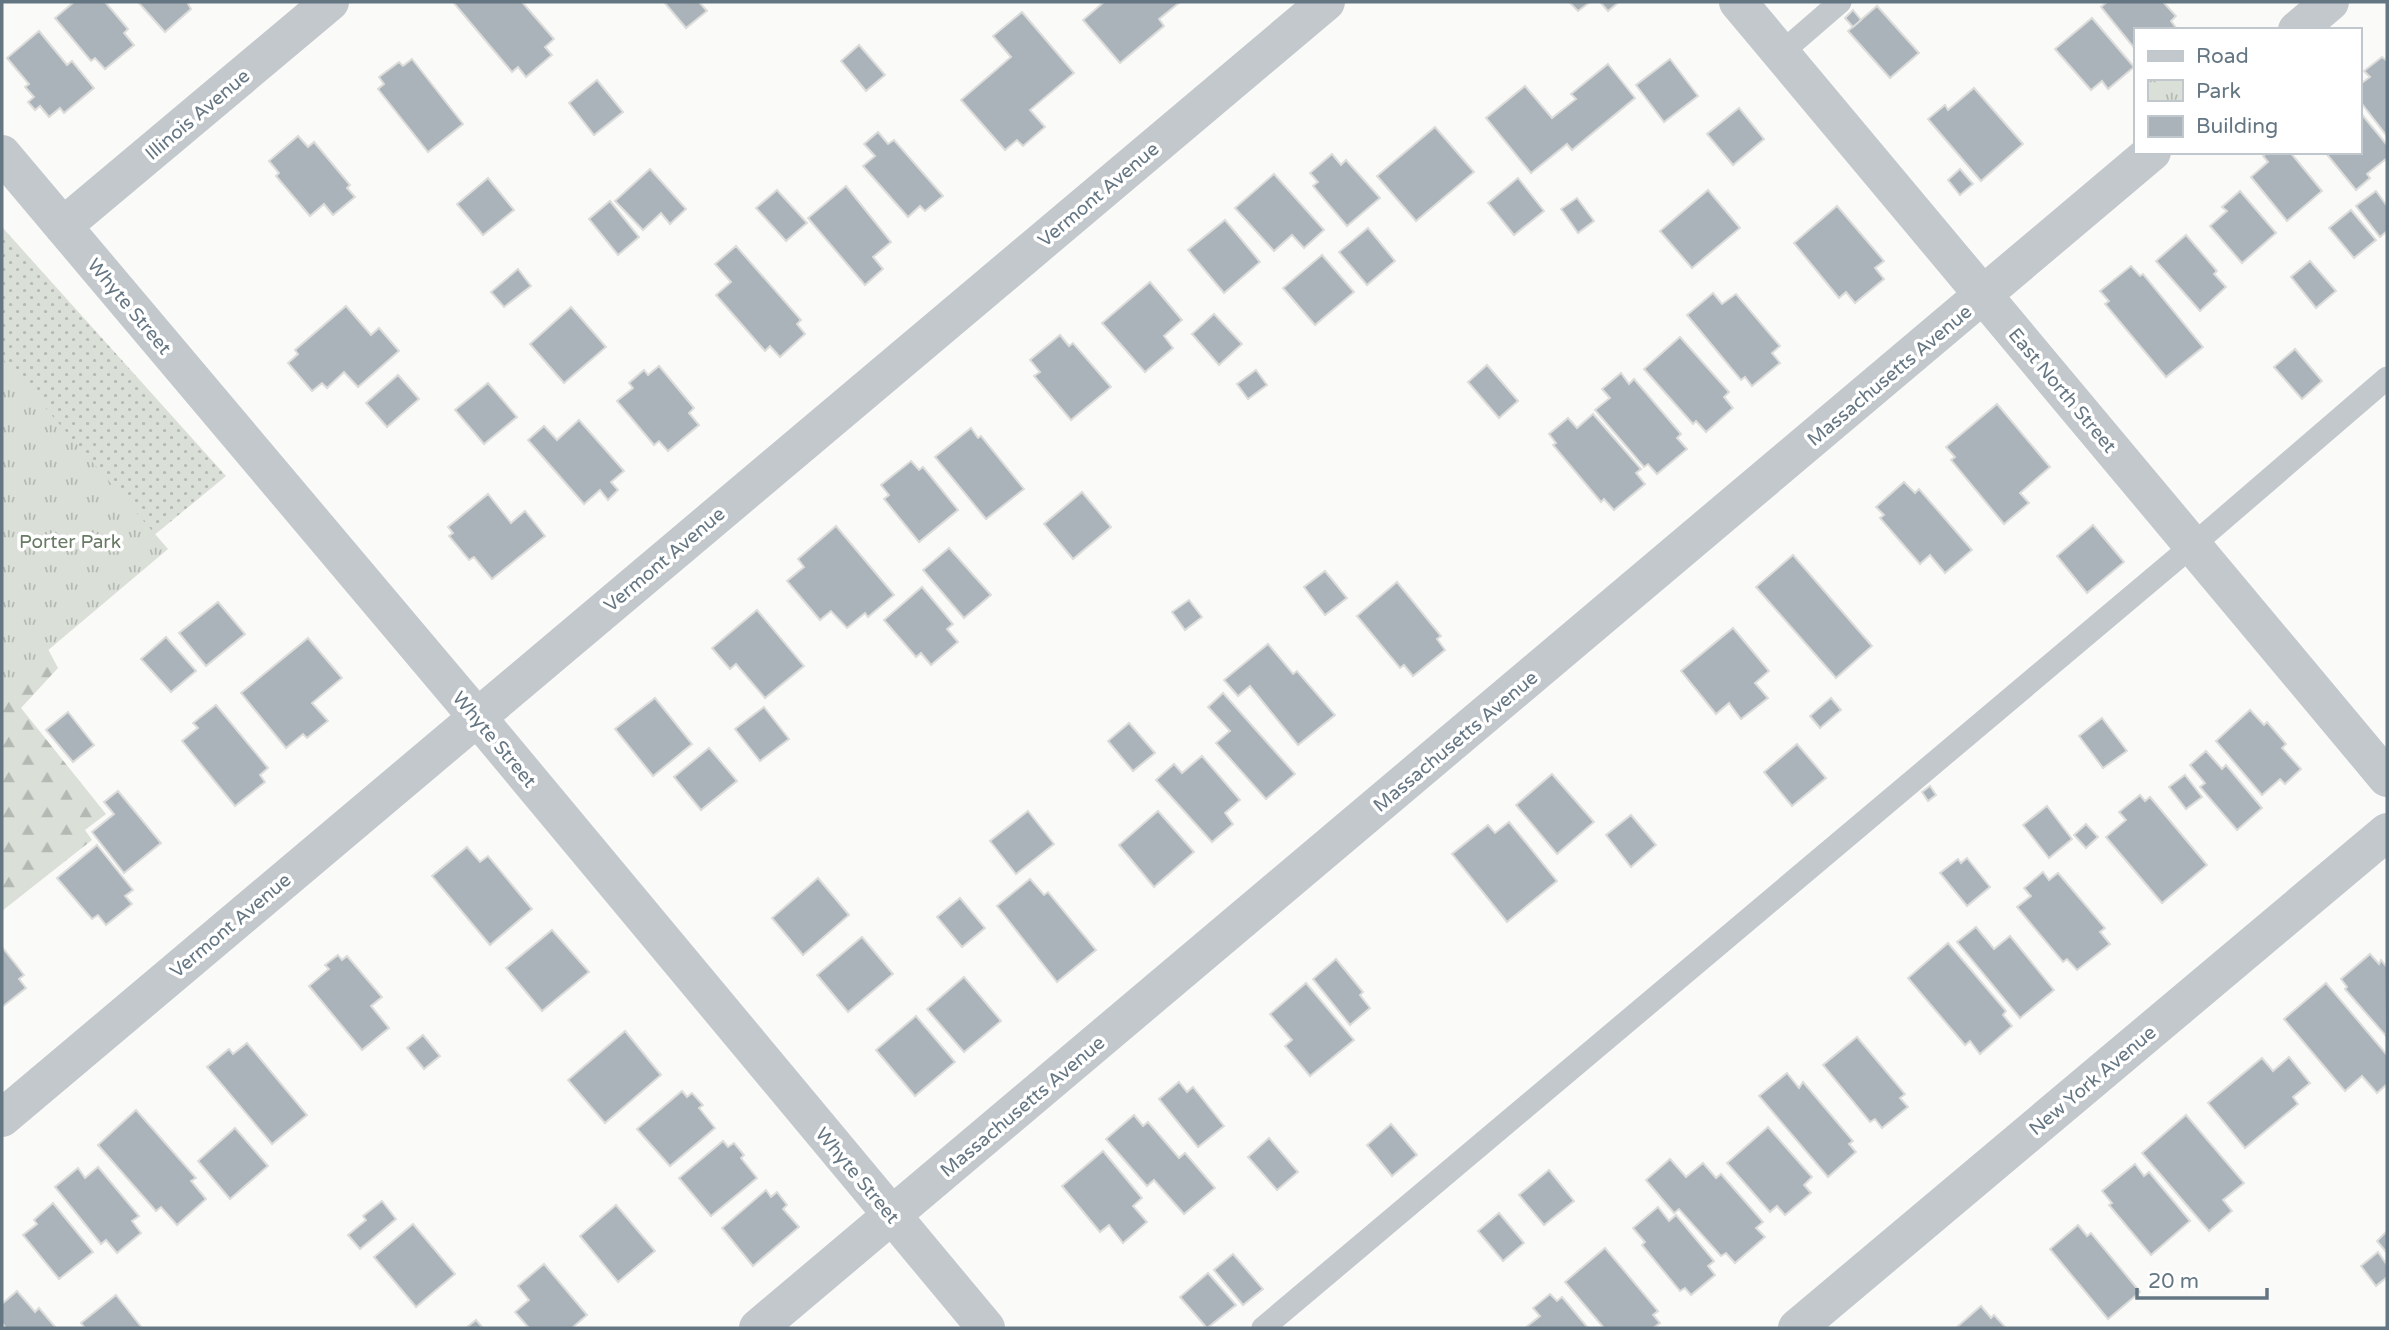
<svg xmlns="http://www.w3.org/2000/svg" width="2389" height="1330" font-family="'Varela Round',sans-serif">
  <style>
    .grass { fill: url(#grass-dots) }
    .forest { fill: url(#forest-firs) }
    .park { fill: url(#park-tufts) }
    .building { fill: #aab3b9; stroke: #dcdcda; stroke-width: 2 }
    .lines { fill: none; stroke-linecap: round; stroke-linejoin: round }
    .lane { stroke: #c3c8cc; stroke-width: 23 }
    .street { stroke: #c3c8cc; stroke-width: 38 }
    .labels { text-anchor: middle; stroke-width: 7; stroke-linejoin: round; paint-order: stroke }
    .street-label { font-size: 19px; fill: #657683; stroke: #fff }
    .park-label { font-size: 19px; fill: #687a64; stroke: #fff }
  </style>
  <defs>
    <pattern id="grass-dots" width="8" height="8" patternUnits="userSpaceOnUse" patternTransform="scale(1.75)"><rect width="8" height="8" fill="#dadfd7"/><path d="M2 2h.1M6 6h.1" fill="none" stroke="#b4b9b4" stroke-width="1.8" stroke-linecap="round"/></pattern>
    <pattern id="forest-firs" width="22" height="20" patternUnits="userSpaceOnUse" patternTransform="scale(1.75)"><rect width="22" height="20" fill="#dadfd7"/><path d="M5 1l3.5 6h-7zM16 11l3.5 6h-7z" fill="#b4b9b4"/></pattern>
    <pattern id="park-tufts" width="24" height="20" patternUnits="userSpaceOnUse" patternTransform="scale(1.75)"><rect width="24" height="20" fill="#dadfd7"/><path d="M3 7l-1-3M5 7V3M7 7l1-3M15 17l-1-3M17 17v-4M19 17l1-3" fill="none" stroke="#b4b9b4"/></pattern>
  </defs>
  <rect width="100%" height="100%" fill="#fafaf8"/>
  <!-- grass -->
  <polygon class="grass" points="2,227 226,476 130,555 2,636"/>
  <!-- forest -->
  <polygon class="forest" points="39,632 58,668 21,708 106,814 85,830 92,840 2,911 2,636"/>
  <!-- park -->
  <polygon class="park" points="2,358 168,549 2,689"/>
  <!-- building -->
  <g class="building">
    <polygon points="74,2 105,2 128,29 124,33 134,45 105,69 95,58 91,61 55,18"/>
    <polygon points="138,2 187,2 191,9 165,32"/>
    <polygon points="453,2 522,2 554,39 545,47 552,55 526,77 518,67 512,72"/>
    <polygon points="664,2 699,2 707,11 686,28"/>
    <polygon points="1104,2 1180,2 1159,19 1164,26 1120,63 1083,20"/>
    <polygon points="1569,2 1590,2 1578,11"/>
    <polygon points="1600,2 1619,2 1608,11"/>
    <polygon points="2107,2 2163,2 2176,16 2171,21 2177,29 2135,30 2135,49 2101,7"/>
    <polygon points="1877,6 1919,53 1890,78 1848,31"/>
    <polygon points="1853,10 1861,20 1853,27 1845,18"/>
    <polygon points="1022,12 1074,73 1030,110 1045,127 1023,146 1017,140 1005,150 961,100 1011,57 993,36"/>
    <polygon points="2092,18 2134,67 2108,89 2102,81 2091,90 2055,49"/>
    <polygon points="39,31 67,65 72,61 94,88 64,113 60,108 49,117 40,106 35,110 28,102 34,97 25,87 29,84 7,58"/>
    <polygon points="859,45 885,75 866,91 841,61"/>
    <polygon points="2382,57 2387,61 2387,136 2359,100 2359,85 2370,77 2364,71"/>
    <polygon points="412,59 463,124 428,152 378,89 384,84 379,77 399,62 403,66"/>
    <polygon points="1670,59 1698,96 1664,122 1636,85"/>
    <polygon points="1608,64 1635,98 1572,150 1567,144 1531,173 1486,118 1525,86 1552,118 1576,99 1571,94"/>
    <polygon points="597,80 623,112 594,135 569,103"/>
    <polygon points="1974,88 2023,144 1981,181 1928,119 1945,105 1948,110"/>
    <polygon points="1739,108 1764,139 1733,165 1707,134"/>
    <polygon points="2359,111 2387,145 2387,158 2367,174 2370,178 2356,190 2325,152 2359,152"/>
    <polygon points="1435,127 1474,172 1416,221 1377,176"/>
    <polygon points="878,132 888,144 894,140 943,196 925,211 920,206 908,217 863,166 875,156 864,144"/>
    <polygon points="298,136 308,147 314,142 350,185 347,188 355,197 333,215 324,204 310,216 276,176 279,173 269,161"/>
    <polygon points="2268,152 2290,152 2322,191 2287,221 2251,177 2268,162 2263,156"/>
    <polygon points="1332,154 1341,165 1346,160 1380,198 1347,226 1313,186 1318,182 1310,173"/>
    <polygon points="650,169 686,209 670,224 661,213 643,230 615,201"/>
    <polygon points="1960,169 1973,184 1960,195 1948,180"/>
    <polygon points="1274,174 1324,230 1304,248 1292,235 1274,251 1235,208"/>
    <polygon points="488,178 514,210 483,235 457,204"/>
    <polygon points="1518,178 1544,211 1514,235 1488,203"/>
    <polygon points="846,186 891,242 873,257 883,269 865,285 808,218"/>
    <polygon points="777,190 807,223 786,241 756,208"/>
    <polygon points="1708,190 1740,228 1692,268 1660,231"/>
    <polygon points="2240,191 2276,233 2242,263 2210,226 2227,211 2222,207"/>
    <polygon points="2376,191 2387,206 2387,231 2380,237 2356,206"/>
    <polygon points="1577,198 1594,221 1578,233 1561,209"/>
    <polygon points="610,201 639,237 618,255 589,219"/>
    <polygon points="1837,206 1884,261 1875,268 1884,279 1855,303 1846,292 1839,298 1794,243"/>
    <polygon points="2351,210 2376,240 2354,258 2329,228"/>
    <polygon points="1225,220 1260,262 1224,293 1188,250"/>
    <polygon points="1368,228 1395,261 1367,285 1339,252"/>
    <polygon points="2186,235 2217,271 2214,274 2226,287 2200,311 2156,261"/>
    <polygon points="736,246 801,320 797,324 805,334 780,357 770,346 765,351 716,295 731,282 715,264"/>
    <polygon points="1322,255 1354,292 1315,325 1283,288"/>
    <polygon points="2310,261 2336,291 2316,308 2291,277"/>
    <polygon points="2131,266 2140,276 2143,274 2203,347 2166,377 2105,304 2109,301 2100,291"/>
    <polygon points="518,269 531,286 504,307 491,292"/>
    <polygon points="1150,282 1182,320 1164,336 1173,348 1145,372 1102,323"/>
    <polygon points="1713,293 1722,304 1736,294 1780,346 1772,353 1780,363 1752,386 1745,377 1741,380 1687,315"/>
    <polygon points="346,306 371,335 379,328 399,351 358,387 344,372 327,388 322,383 312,391 288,363 298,354 295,350"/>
    <polygon points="571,307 606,347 564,383 530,344"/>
    <polygon points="1214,314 1242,344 1219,365 1192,334"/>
    <polygon points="1060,335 1069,346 1073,343 1111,387 1071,420 1034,376 1040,372 1030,360"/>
    <polygon points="1680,337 1729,392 1724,397 1733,408 1706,432 1696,421 1693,424 1644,369"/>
    <polygon points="2295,349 2322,381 2302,399 2274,367"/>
    <polygon points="1487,365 1518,401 1499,418 1468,382"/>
    <polygon points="659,366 694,408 689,413 699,425 668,451 659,441 654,445 617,401 633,388 629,383 644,370 648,375"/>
    <polygon points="1256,370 1267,385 1248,399 1237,384"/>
    <polygon points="1621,373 1629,384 1634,379 1681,434 1677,438 1687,449 1657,474 1648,464 1644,467 1595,410 1610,398 1602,389"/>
    <polygon points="398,375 419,399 387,427 366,403"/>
    <polygon points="488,383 517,417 484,444 455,410"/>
    <polygon points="1997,404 2050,467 2020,493 2029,503 2004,524 1951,460 1955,457 1946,447"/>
    <polygon points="1593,414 1641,469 1636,473 1645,484 1614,510 1604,499 1601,502 1553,445 1556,443 1549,434 1568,418 1577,428"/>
    <polygon points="579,420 624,471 611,482 618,490 608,500 600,490 584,504 528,440 544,426 557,440"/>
    <polygon points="971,428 978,438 981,436 1024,489 986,519 935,457"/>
    <polygon points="911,461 919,470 923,467 958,510 919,542 884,499 889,495 881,485"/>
    <polygon points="1904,482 1915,493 1919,489 1972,550 1945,573 1930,555 1920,564 1880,518 1884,515 1876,507"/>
    <polygon points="1082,492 1111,527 1073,559 1044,524"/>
    <polygon points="488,494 511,523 525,511 545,536 492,579 474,557 469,560 449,536 453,533 448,527"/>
    <polygon points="2093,525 2124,562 2087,593 2057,556"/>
    <polygon points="836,526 894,595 868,617 865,613 847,628 831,611 820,620 787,581 804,567 798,559"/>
    <polygon points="949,548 991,595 964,618 923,570"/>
    <polygon points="1793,555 1872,646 1836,678 1756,587"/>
    <polygon points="1325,571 1347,598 1325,615 1304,587"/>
    <polygon points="1397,582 1441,636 1437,639 1445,650 1413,676 1404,665 1400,668 1357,616"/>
    <polygon points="922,587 953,624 947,629 958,642 931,665 921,653 916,657 884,620"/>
    <polygon points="1189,600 1202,617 1185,630 1172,612"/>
    <polygon points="218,602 245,634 206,666 179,633"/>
    <polygon points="757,610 804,666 765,698 736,664 730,669 712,648"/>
    <polygon points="1733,628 1769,671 1755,683 1768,698 1741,719 1729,703 1716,714 1681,671"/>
    <polygon points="166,637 196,671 171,692 141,659"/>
    <polygon points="308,638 342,678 312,703 328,721 307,738 303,734 286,748 241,693"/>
    <polygon points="1268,644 1293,674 1297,671 1335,715 1298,745 1250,686 1238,696 1224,680"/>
    <polygon points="1223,693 1295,774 1266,799 1216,743 1230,731 1208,707"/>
    <polygon points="655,698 692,744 653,776 615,729"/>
    <polygon points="1831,698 1841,710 1820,728 1810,716"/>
    <polygon points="216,705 268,768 260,775 265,782 235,806 182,741 198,728 193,723"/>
    <polygon points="764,707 789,739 760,761 735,729"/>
    <polygon points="2250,710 2264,725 2267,722 2286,744 2282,748 2301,769 2285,784 2280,779 2262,795 2216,741"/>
    <polygon points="68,712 94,745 73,762 46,730"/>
    <polygon points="2102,718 2127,751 2103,768 2079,736"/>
    <polygon points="1129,723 1155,753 1133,771 1108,741"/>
    <polygon points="1797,744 1826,778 1792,806 1764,772"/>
    <polygon points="709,748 737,781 701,810 674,777"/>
    <polygon points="2206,751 2222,769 2226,765 2262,808 2237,830 2200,787 2205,783 2190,765"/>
    <polygon points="1202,756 1240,800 1225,813 1233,824 1212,842 1156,780 1174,764 1182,773"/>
    <polygon points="1552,774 1594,822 1557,854 1516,805"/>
    <polygon points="2185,775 2202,797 2186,809 2169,787"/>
    <polygon points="1930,786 1936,795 1928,801 1922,792"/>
    <polygon points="118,791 161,843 124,873 92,832 114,814 104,802"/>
    <polygon points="2140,795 2145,801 2150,797 2207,865 2162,903 2106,837 2126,820 2119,812"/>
    <polygon points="2047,806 2072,839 2049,858 2023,825"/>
    <polygon points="1028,811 1054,844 1016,874 990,841"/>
    <polygon points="1158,811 1194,852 1154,887 1119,845"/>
    <polygon points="1631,815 1656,845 1631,867 1606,835"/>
    <polygon points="1509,822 1557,881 1507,922 1452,854 1488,825 1495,833"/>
    <polygon points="2086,824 2098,837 2086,848 2074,835"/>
    <polygon points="97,845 133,890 125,896 132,904 106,925 98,915 92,919 57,878"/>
    <polygon points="467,847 480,862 488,856 532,909 490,945 432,876"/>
    <polygon points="1967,858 1990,887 1967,906 1940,873 1958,859 1961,863"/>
    <polygon points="2043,872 2049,880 2058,873 2105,928 2100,932 2110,944 2077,970 2067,959 2063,962 2017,907 2031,896 2024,888"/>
    <polygon points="818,878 849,915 803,955 772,918"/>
    <polygon points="1030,879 1044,895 1048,892 1096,950 1057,982 997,906"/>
    <polygon points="960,898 985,928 962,947 937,917"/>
    <polygon points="1976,927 1994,949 2010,936 2054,990 2020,1018 1957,942"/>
    <polygon points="552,930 589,972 542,1011 506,968"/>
    <polygon points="862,937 893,974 848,1012 817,975"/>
    <polygon points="1948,943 2006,1011 2003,1015 2012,1026 1980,1054 1970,1041 1965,1045 1908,978"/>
    <polygon points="2,947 24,975 19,979 26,988 2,1007"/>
    <polygon points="2370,954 2379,964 2381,960 2387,967 2386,1036 2345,989 2347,987 2341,979"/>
    <polygon points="338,955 342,960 347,956 382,997 371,1006 389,1028 362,1050 309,986 329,969 325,965"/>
    <polygon points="1336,959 1363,992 1360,995 1370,1008 1350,1025 1313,979"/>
    <polygon points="964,977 1001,1021 964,1052 927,1009"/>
    <polygon points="1306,983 1354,1040 1310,1076 1285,1046 1292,1040 1270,1014"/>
    <polygon points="2326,983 2387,1055 2387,1084 2377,1093 2362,1076 2345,1091 2284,1019"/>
    <polygon points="916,1016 955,1062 915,1096 876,1050"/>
    <polygon points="625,1031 661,1075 605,1123 568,1080"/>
    <polygon points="423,1035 440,1056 424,1069 407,1048"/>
    <polygon points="1857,1037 1905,1094 1900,1098 1908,1107 1882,1128 1875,1119 1870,1122 1823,1065"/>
    <polygon points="247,1043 307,1115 272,1144 207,1067 229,1049 233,1054"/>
    <polygon points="2289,1057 2310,1083 2293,1097 2298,1104 2245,1148 2208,1103 2262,1058 2273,1071"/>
    <polygon points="1787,1073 1799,1088 1803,1082 1853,1141 1849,1144 1856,1152 1828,1177 1759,1096"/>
    <polygon points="1179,1082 1187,1092 1193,1087 1224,1126 1198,1147 1159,1099"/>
    <polygon points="682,1091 687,1097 692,1093 703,1105 699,1108 715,1128 670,1166 637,1129"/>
    <polygon points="136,1110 196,1178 191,1181 206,1199 177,1225 161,1207 156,1211 98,1145"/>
    <polygon points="1134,1115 1143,1126 1148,1122 1179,1158 1185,1153 1215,1188 1184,1214 1154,1180 1147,1186 1106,1139"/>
    <polygon points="2186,1115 2244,1183 2223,1200 2232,1211 2209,1231 2142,1153"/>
    <polygon points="1391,1124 1417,1155 1392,1176 1367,1145"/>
    <polygon points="1768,1127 1812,1177 1804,1185 1811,1193 1785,1215 1777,1206 1770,1212 1727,1163"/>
    <polygon points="235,1128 268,1166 230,1199 198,1161"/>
    <polygon points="1269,1138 1298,1172 1277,1190 1248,1157"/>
    <polygon points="723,1141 728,1147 734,1143 744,1155 741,1158 757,1178 711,1216 679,1178"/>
    <polygon points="1103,1151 1142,1198 1133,1206 1147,1222 1123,1243 1109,1225 1100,1232 1062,1186"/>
    <polygon points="1670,1159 1686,1177 1703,1163 1716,1178 1721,1174 1763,1222 1756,1228 1765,1237 1735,1263 1726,1253 1721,1256 1679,1209 1674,1213 1646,1180"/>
    <polygon points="2135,1164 2144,1176 2149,1172 2190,1221 2151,1255 2109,1205 2112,1203 2102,1191"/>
    <polygon points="98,1167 139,1216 132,1221 141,1233 117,1253 106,1240 101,1244 55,1187 78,1168 85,1178"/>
    <polygon points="1549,1170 1574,1201 1544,1225 1519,1195"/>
    <polygon points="766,1190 771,1197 777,1192 787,1205 783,1209 799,1227 753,1266 722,1228"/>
    <polygon points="382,1201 396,1219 360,1249 348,1235 366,1220 363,1216"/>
    <polygon points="53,1203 93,1252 59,1279 23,1235 37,1224 34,1220"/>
    <polygon points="616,1205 655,1251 618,1282 580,1236"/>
    <polygon points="1658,1207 1669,1221 1676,1215 1714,1261 1708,1266 1715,1275 1691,1295 1685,1288 1680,1291 1642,1245 1645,1242 1633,1228"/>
    <polygon points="1499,1213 1524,1243 1503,1261 1478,1231"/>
    <polygon points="413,1224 455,1274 416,1307 374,1257"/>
    <polygon points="2078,1225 2087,1236 2091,1233 2140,1292 2108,1319 2050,1249"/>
    <polygon points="2387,1231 2387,1253 2377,1241"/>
    <polygon points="1605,1248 1658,1311 1653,1315 1660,1323 1653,1328 1604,1328 1565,1282"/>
    <polygon points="2378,1252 2387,1265 2387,1277 2376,1286 2361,1266"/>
    <polygon points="1233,1254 1263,1289 1243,1305 1214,1270"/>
    <polygon points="544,1264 587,1315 572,1328 529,1328 515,1312 529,1300 518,1286"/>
    <polygon points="1208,1273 1236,1305 1207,1328 1180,1297"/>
    <polygon points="17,1291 35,1312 39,1308 56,1328 6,1328 2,1323 2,1304"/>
    <polygon points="1550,1294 1557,1301 1562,1297 1588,1328 1525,1328 1540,1316 1533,1308"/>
    <polygon points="116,1295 142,1328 85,1328 81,1323"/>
    <polygon points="1981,1306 1991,1318 1994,1315 2006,1328 1956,1328"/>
    <polygon points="476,1320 483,1328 466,1328"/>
  </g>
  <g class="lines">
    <!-- lane -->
    <g class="lane">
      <polyline points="1781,53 1840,2"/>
      <polyline points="1263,1328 2193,545 2387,378"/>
    </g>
    <!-- street -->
    <g class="street">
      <polyline points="1738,2 2387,778"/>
      <polyline points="2297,30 2330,2"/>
      <polyline points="2,154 477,717 986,1328"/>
      <polyline points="63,226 330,2"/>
      <polyline points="2,1118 1326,2"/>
      <polyline points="758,1328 2152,152"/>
      <polyline points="1797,1328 2387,832"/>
    </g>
  </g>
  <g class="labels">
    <!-- street labels -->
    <g class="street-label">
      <text transform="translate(197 114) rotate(-40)" y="7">Illinois Avenue</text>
      <text transform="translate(1098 194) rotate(-40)" y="7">Vermont Avenue</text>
      <text transform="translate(130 306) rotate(50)" y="7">Whyte Street</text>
      <text transform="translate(1889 375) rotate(-40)" y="7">Massachusetts Avenue</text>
      <text transform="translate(2063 390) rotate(50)" y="7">East North Street</text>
      <text transform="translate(664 559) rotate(-40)" y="7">Vermont Avenue</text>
      <text transform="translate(495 739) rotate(50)" y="7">Whyte Street</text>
      <text transform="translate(1455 741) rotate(-40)" y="7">Massachusetts Avenue</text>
      <text transform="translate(230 925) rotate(-40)" y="7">Vermont Avenue</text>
      <text transform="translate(2092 1080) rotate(-40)" y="7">New York Avenue</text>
      <text transform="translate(1022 1106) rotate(-40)" y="7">Massachusetts Avenue</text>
      <text transform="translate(858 1175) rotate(50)" y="7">Whyte Street</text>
    </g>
    <!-- park labels -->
    <g class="park-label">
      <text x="70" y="548">Porter Park</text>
    </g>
  </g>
  <!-- border -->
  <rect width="2389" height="1330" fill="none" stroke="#657683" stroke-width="7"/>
  <!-- legend -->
  <rect x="2134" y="28" width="228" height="126" fill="#ffffff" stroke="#c1c8cd" stroke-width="2"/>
  <rect x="2148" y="51" width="35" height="10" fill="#c3c8cc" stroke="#c1c8cd" stroke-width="2"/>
  <text x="2196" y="63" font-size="21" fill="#657683">Road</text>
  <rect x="2148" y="80" width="35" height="21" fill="url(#park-tufts)" stroke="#c1c8cd" stroke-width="2"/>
  <text x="2196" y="98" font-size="21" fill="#657683">Park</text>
  <rect x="2148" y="116" width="35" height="21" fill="#aab3b9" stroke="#c1c8cd" stroke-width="2"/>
  <text x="2196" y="133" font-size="21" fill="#657683">Building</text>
  <!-- scale -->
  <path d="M2137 1288v10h130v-10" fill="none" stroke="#657683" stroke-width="3.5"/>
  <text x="2148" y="1288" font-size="21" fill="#657683" stroke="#ffffff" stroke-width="5" paint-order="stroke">20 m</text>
</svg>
